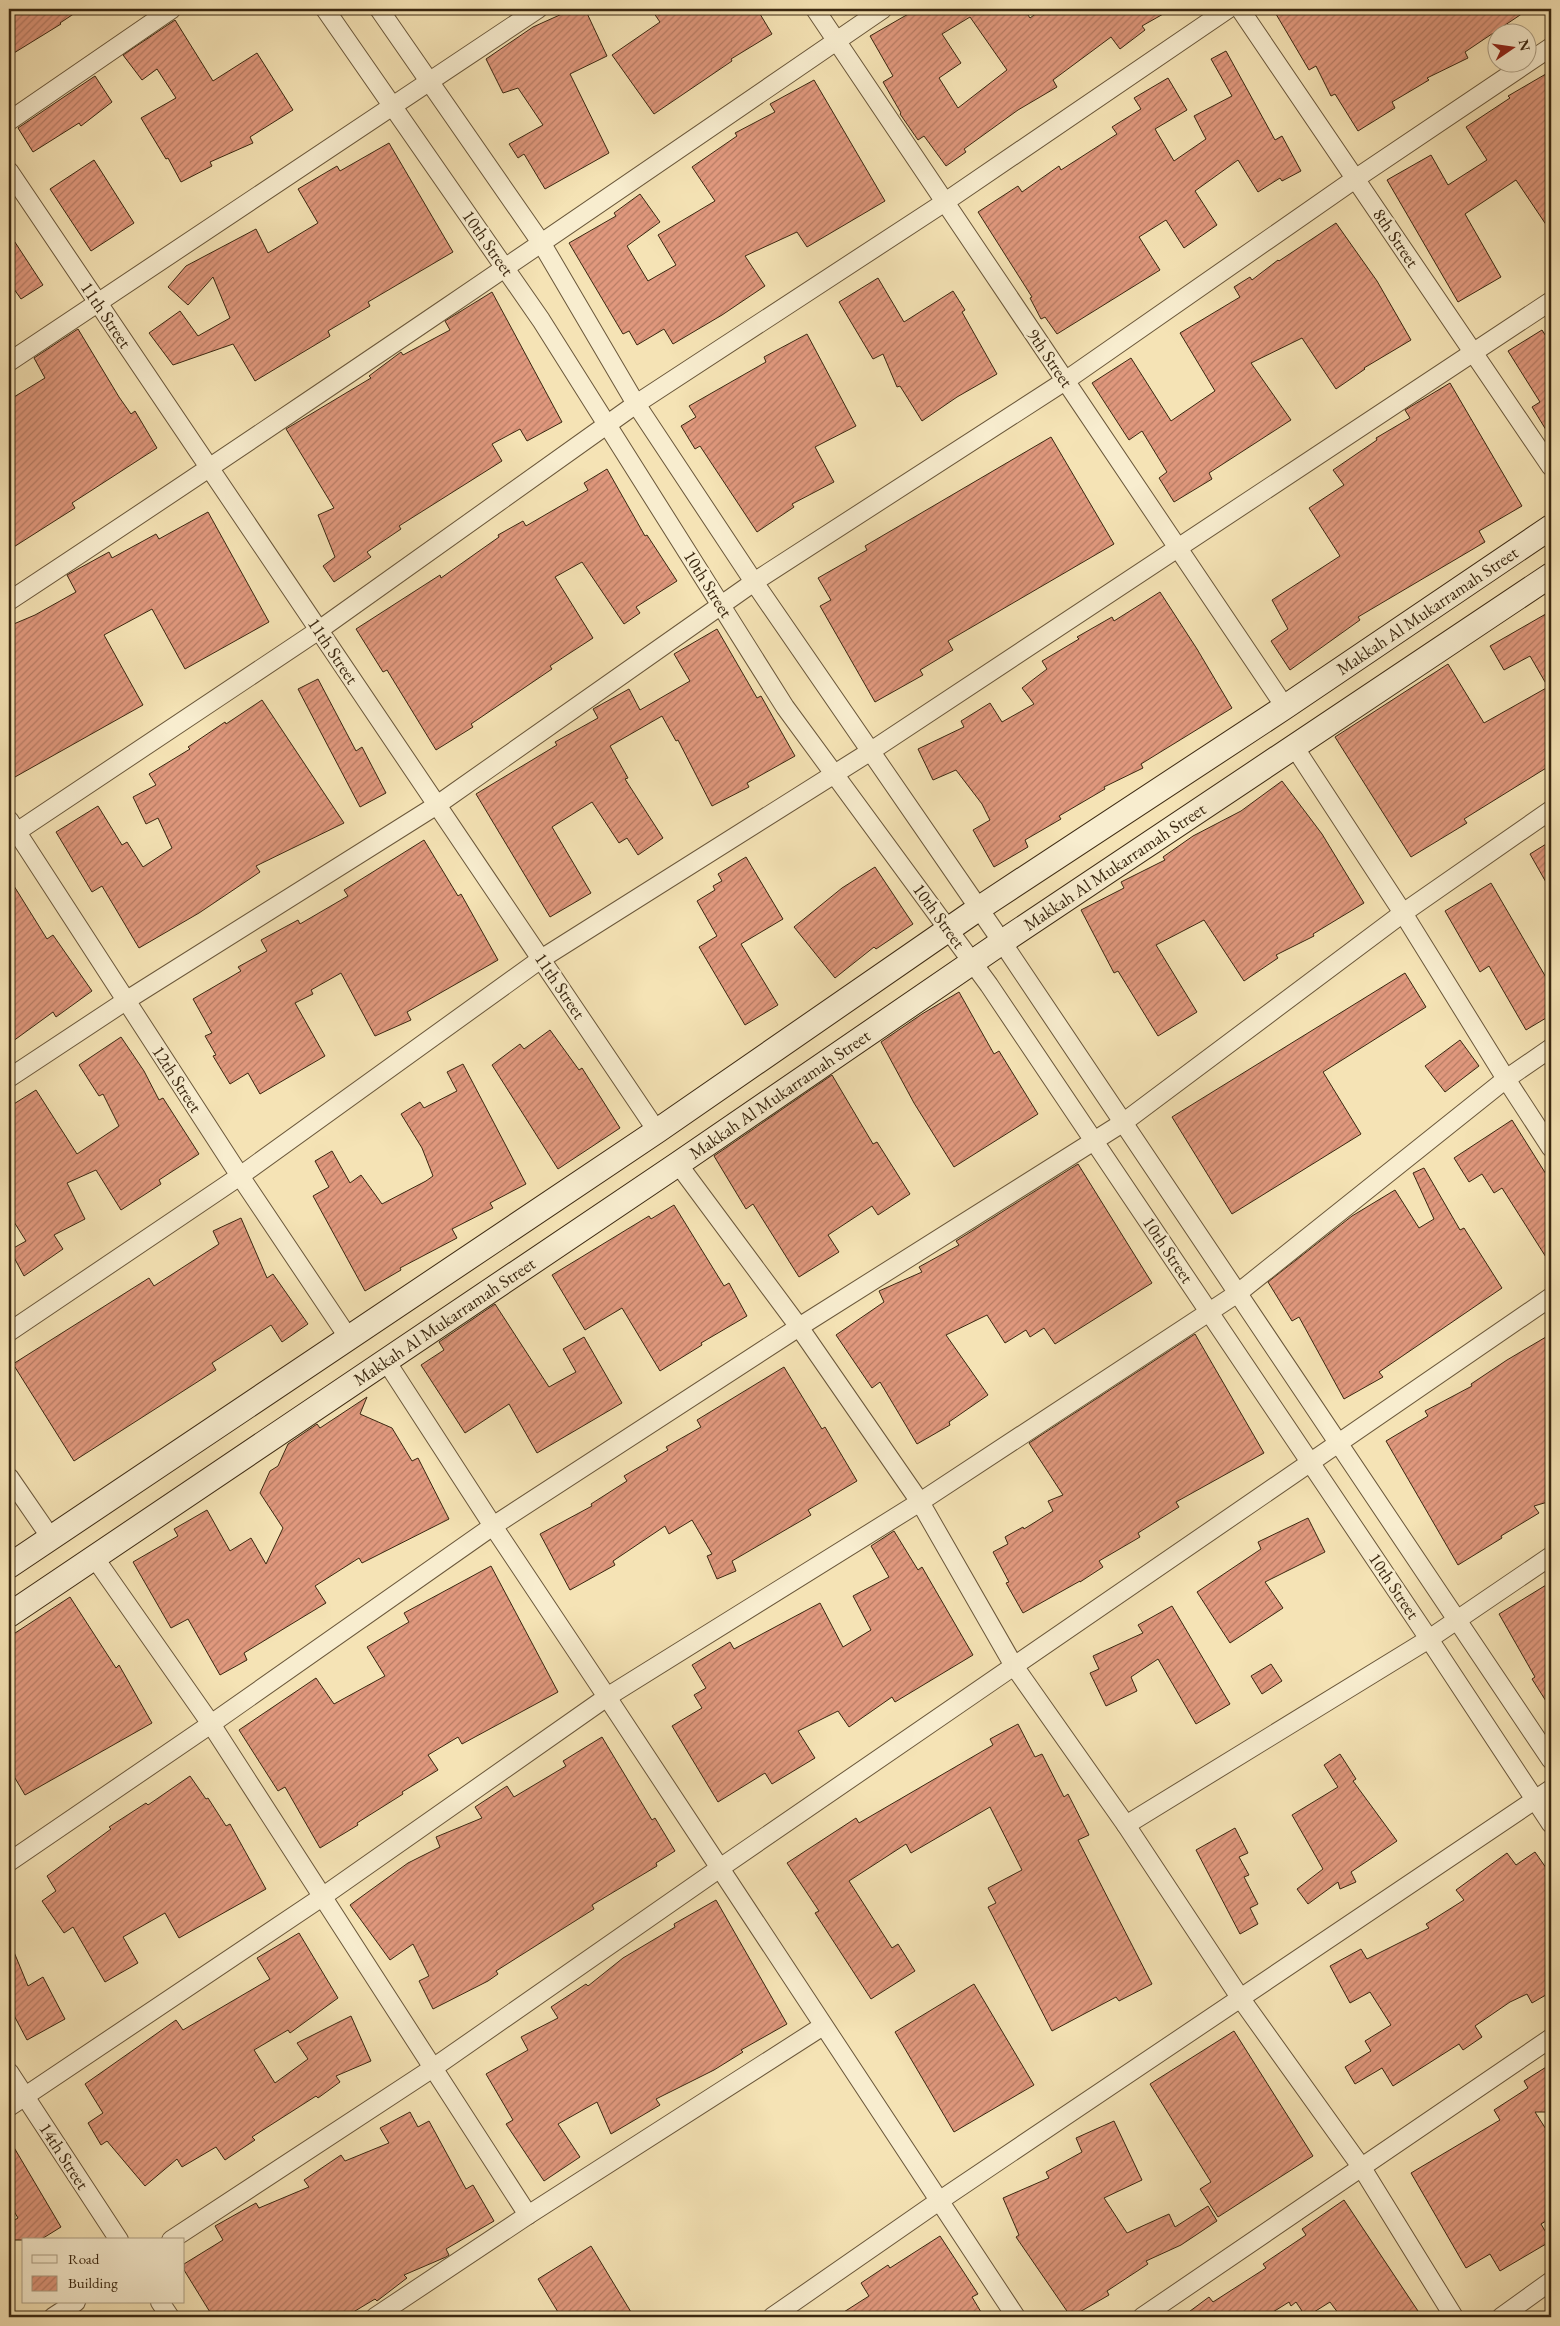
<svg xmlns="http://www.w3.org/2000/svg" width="1560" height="2326" font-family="'EB Garamond',serif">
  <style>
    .building { fill: url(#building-hatch); stroke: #3b2811; fill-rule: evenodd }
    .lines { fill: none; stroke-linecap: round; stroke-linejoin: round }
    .minor-casing { stroke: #6a573a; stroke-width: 20 }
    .secondary-casing { stroke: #3b2811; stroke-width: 26 }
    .minor { stroke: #f8edcf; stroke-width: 18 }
    .secondary { stroke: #f8edcf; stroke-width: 24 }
    .labels { text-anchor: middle; stroke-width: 5; stroke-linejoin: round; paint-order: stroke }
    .street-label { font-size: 18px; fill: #3b2811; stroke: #f8edcf }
  </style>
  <defs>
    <pattern id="building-hatch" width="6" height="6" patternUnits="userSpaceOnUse" patternTransform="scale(1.25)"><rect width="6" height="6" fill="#e0987d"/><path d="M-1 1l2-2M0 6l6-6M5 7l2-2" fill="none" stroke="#b77c65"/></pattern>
  </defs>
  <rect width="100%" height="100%" fill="#f5e3b5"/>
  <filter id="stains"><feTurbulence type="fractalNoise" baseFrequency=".004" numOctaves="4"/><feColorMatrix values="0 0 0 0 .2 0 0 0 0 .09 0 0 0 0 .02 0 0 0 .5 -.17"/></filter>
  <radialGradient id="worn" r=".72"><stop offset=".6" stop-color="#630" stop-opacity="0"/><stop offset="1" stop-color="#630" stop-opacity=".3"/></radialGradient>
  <!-- building -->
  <g class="building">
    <polygon points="9,9 81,9 60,23 61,24 9,56"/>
    <polygon points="573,9 585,9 607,56 570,74 609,153 545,189 524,154 518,158 509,144 543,125 518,88 503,93 486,59 533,27"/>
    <polygon points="651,9 757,9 772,34 731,59 732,61 654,114 612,55 660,22"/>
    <path d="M917,9H1024L1030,18L1042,9H1172L1142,26L1145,30L1120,49L1111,37L1053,80L1057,87L1018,110L964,149L966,152L946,166L924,136L918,140L900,114L901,113L883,82L893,76L870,36ZM970,17L1007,70L958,108L939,78L961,63L942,34Z"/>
    <polygon points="1273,9 1529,9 1465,52 1468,58 1427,78 1429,80 1392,102 1395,108 1358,131 1335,94 1331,96 1316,66 1309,70"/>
    <polygon points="175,20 213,81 257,53 293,110 250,137 253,143 210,162 212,166 181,182 168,158 166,159 141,118 176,98 157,69 142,80 123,55"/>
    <polygon points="1226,51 1275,140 1282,136 1301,171 1282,181 1280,178 1258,192 1238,160 1195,191 1217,225 1184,248 1166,220 1139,237 1160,270 1057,334 1045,317 1041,319 1030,298 1032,297 978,212 1018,186 1022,192 1059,166 1061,170 1117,134 1112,127 1141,109 1134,98 1168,78 1187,110 1155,129 1174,161 1206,139 1194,116 1232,96 1211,59"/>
    <polygon points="1551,71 1551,232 1516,180 1465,214 1501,277 1458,302 1387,180 1431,155 1448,185 1487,160 1466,127 1510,98 1508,96"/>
    <polygon points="95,76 112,102 81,126 79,123 33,152 18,128"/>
    <polygon points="814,80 885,201 807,247 797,232 745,256 765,286 722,315 673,344 664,329 637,345 629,331 623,334 569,243 616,216 614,213 640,194 660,222 627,246 648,281 676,265 658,235 715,201 692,167 737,136 735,133 775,112 770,104"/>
    <polygon points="389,143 453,252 368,302 370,306 328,331 330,336 255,381 233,344 173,365 149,333 180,311 198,336 230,318 213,277 188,305 168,287 186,266 256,229 268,253 318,223 298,189 337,166 340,171"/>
    <polygon points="94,160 134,223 91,251 50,189"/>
    <polygon points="1336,223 1377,281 1411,340 1364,368 1365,369 1336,389 1302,338 1251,363 1291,420 1209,473 1212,479 1174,502 1159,478 1167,472 1142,431 1129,440 1092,383 1131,358 1171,421 1215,391 1180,333 1240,297 1234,287 1250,277 1252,280 1278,260 1279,261"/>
    <polygon points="9,233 43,285 21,299 9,282"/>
    <polygon points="878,278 904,322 953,291 965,310 962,312 997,374 957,397 922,421 900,386 897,387 883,354 873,359 839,302"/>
    <polygon points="492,292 562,422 527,441 520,429 492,444 502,461 399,526 401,529 367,552 371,557 334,582 323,566 335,557 318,515 334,508 286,429 371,378 369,376 401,352 403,355 450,330 445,321"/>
    <polygon points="78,329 119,397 131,414 135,411 157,448 72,503 75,508 9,550 9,400 45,378 34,358"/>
    <polygon points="1542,330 1551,344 1551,438 1532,407 1540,402 1508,351"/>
    <polygon points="807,334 856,426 815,447 834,482 792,504 794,507 757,532 700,446 695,449 681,426 696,417 689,406 766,362 764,357"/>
    <polygon points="1450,383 1522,506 1479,531 1485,542 1358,617 1360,620 1290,670 1271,641 1288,629 1272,600 1340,556 1309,508 1344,485 1333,470 1377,440 1376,438 1410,418 1405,410"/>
    <polygon points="1051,437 1114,544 948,641 953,650 920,670 923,675 875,702 820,606 831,600 818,578 867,550 865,546"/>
    <polygon points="607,469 645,536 647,535 677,581 636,607 640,613 624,624 582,562 555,577 593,638 550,666 552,669 471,724 473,727 436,750 387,670 383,672 356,629 440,575 441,578 499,537 498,535 523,521 526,526 588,490 584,483"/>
    <polygon points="208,512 269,622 185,669 152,609 104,635 143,705 15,777 9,766 9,626 35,615 76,592 67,575 109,552 112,558 156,534 159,539"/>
    <polygon points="1160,592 1197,649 1232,708 1141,764 1143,768 1104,787 1105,789 1059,816 1061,819 1025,840 1028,847 994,867 973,830 990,820 982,804 956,770 933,780 918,749 964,727 961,721 990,703 1002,722 1034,704 1022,688 1047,669 1042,661 1079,639 1077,637 1112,617 1114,621"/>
    <polygon points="1551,611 1551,765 1464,819 1467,823 1411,857 1335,737 1448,664 1484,723 1548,687 1530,656 1504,670 1490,646"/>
    <polygon points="717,629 757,698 761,696 795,756 747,783 749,787 712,806 678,740 676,741 662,716 610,746 628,778 625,779 663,838 638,855 627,838 619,843 592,802 552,827 591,893 550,917 476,794 557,745 555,742 598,718 593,709 629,689 640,710 690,681 674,654"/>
    <polygon points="318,679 356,751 362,747 386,793 360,807 298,689"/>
    <polygon points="262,700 344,823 256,866 260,872 199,913 139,948 102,886 92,892 56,832 98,806 122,845 127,842 143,867 172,848 158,818 146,824 133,797 156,785 149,774 190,749 188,747 225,722 226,724"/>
    <polygon points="1282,781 1322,834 1364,903 1313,934 1314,936 1276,955 1278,958 1244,981 1204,920 1156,945 1197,1012 1158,1036 1118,971 1114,973 1081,910 1124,888 1121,882 1165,860 1163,857 1193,836 1241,811"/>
    <polygon points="424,840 458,896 461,894 498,960 407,1012 411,1020 375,1036 341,973 311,990 313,994 295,1003 325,1056 260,1094 248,1073 230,1084 213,1056 216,1055 205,1036 212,1033 193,999 241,971 238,967 267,951 261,940 298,920 300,924 348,896 344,890"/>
    <polygon points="1551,841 1551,891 1530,854"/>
    <polygon points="746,857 783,919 741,944 778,1005 745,1025 699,947 717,936 697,901 715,890 713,886 722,881 718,874"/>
    <polygon points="875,867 913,924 876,949 874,947 835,978 794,927 842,888"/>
    <polygon points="9,878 47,939 53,935 92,991 56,1017 53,1012 9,1044"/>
    <polygon points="1491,883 1551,986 1551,1015 1526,1030 1489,966 1480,972 1445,911"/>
    <polygon points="1405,973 1426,1007 1323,1072 1361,1134 1232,1214 1172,1117"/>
    <polygon points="959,992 994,1054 999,1051 1038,1114 954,1167 914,1103 881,1042 922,1014"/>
    <polygon points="550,1030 579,1070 582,1068 620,1128 558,1169 492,1065 520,1044 524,1049"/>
    <polygon points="121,1037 144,1071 159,1100 163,1098 199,1154 159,1180 161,1184 121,1210 96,1170 67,1183 85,1219 54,1235 63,1249 24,1276 10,1250 26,1241 9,1214 9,1107 36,1090 77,1154 119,1126 103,1094 99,1096 79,1065"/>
    <polygon points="1460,1040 1479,1066 1445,1092 1425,1066"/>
    <polygon points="463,1064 526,1184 490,1203 493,1208 452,1229 457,1238 400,1268 401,1270 365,1291 313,1196 329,1187 315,1161 332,1151 350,1183 361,1175 382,1204 426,1181 433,1176 422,1148 401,1114 420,1102 424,1108 457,1091 447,1072"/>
    <polygon points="832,1075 873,1144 877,1142 910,1194 878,1215 872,1206 828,1235 839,1252 799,1277 753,1204 746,1209 714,1156"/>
    <polygon points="1512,1120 1551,1182 1551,1265 1502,1188 1494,1193 1482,1174 1469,1182 1454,1158"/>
    <polygon points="1078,1164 1152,1283 1055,1344 1044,1328 1030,1337 1026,1330 1005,1343 987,1315 946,1335 988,1395 949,1422 950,1425 917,1444 880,1382 872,1388 836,1335 884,1302 879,1291 922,1272 919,1267 959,1245 956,1241"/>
    <polygon points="1424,1168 1460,1230 1464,1228 1502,1288 1379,1372 1383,1377 1344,1399 1299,1317 1292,1321 1268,1282 1352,1216 1395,1190 1419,1228 1434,1219 1413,1173"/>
    <polygon points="674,1205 724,1286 729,1283 747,1316 701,1343 702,1345 660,1371 622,1308 585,1330 552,1275 649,1216 651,1219"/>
    <polygon points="241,1218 267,1278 273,1274 308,1324 282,1342 271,1325 212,1363 216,1370 74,1461 13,1364 149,1278 154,1286 219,1244 213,1231"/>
    <polygon points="495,1304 549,1387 576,1372 563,1349 584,1337 622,1403 537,1453 509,1404 465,1433 421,1365 444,1350 439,1342"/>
    <polygon points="1195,1334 1264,1453 1176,1502 1179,1507 1138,1533 1140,1537 1099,1561 1103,1567 1080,1582 1080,1581 1023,1613 1006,1583 1009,1582 993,1552 1008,1544 1005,1537 1023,1527 1024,1529 1053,1511 1048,1501 1063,1495 1029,1443"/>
    <polygon points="1551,1334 1551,1501 1534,1506 1539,1513 1501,1536 1502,1538 1458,1565 1386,1441 1428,1416 1425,1411 1472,1386 1471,1384 1507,1360"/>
    <polygon points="784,1367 822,1429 825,1427 857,1481 808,1510 811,1515 732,1561 736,1571 717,1579 707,1556 712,1554 692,1520 669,1534 665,1526 613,1561 615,1565 570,1590 540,1534 592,1506 591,1504 627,1481 624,1476 668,1450 666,1447 701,1427 697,1420"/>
    <polygon points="367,1397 360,1414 392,1428 412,1461 418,1458 449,1519 362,1563 359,1558 315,1586 326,1603 244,1653 247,1660 220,1675 188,1619 171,1628 133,1562 178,1536 174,1529 207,1510 230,1551 251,1538 266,1564 283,1528 260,1493 270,1471 278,1466 288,1444 317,1424 320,1428"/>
    <polygon points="1308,1518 1325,1552 1265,1582 1283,1608 1230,1643 1197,1592 1261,1549 1258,1542"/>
    <polygon points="894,1531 918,1570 922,1567 973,1655 895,1702 892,1697 849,1727 838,1711 798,1731 815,1758 772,1784 765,1773 718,1802 672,1726 702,1708 694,1695 706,1688 692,1665 730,1642 734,1649 820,1603 843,1647 871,1630 853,1596 889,1577 871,1546"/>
    <polygon points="491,1566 558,1692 462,1744 458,1737 428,1755 438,1770 402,1792 403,1794 357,1823 358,1825 320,1848 285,1787 278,1791 239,1730 316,1678 334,1704 385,1676 367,1647 409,1622 404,1613"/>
    <polygon points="1551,1582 1551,1709 1532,1679 1535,1677 1499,1614"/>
    <polygon points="70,1597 116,1668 119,1665 152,1723 25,1795 9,1768 9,1637"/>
    <polygon points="1172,1606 1230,1704 1196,1724 1158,1659 1131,1677 1137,1691 1106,1706 1090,1673 1099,1669 1093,1656 1143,1633 1138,1625"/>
    <polygon points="1271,1664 1282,1681 1262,1694 1251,1676"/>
    <polygon points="1018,1724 1035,1757 1042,1754 1064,1797 1068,1794 1089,1835 1078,1840 1152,1984 1119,2001 1116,1997 1052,2031 988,1907 996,1903 988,1888 1022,1870 990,1807 911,1853 906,1844 849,1881 892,1948 898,1944 915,1971 871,1999 815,1913 819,1911 787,1863 856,1818 859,1823 993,1745 990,1739"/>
    <polygon points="602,1737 652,1820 655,1818 675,1851 656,1863 657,1866 592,1905 594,1909 496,1971 498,1974 488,1981 433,2009 419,1981 429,1976 413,1944 390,1960 350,1905 408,1863 440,1847 436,1837 482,1818 475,1807 507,1786 514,1797 566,1766 563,1761"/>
    <polygon points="1340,1754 1356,1779 1353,1781 1397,1841 1351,1872 1356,1882 1340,1889 1338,1882 1308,1904 1297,1889 1323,1869 1292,1815 1338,1787 1324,1765"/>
    <polygon points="190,1776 206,1799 208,1798 226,1826 230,1824 266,1889 179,1938 165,1913 123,1937 138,1963 105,1982 73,1927 64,1933 42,1901 56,1891 47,1876 111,1829 109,1827 146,1803 148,1805"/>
    <polygon points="1235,1828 1248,1853 1239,1857 1249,1875 1244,1877 1258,1904 1250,1908 1258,1924 1240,1934 1196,1850"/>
    <polygon points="1535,1852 1551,1875 1551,1992 1532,2003 1527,1994 1510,2002 1475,2026 1482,2037 1463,2050 1459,2044 1393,2086 1382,2068 1355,2084 1345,2067 1371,2051 1365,2041 1391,2025 1370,1992 1350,2003 1330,1966 1361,1949 1367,1959 1429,1928 1426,1924 1464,1900 1456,1890 1478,1874 1507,1853 1516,1865"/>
    <polygon points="716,1900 787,2024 741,2050 743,2052 714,2070 656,2099 660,2105 611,2134 597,2102 558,2124 580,2157 544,2181 506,2124 513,2120 486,2074 528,2050 521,2037 558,2018 551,2007 586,1984 588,1986 623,1958 675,1927 674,1924"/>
    <polygon points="299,1933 338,1998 290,2033 288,2030 254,2050 275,2083 308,2059 297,2043 351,2016 371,2061 336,2076 340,2082 318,2098 316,2096 252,2137 255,2140 225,2160 216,2147 182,2167 177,2159 145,2186 107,2141 101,2145 88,2123 103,2113 85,2084 176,2020 183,2030 270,1979 257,1958"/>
    <polygon points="9,1940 28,1986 43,1977 65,2019 27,2040 9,2006"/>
    <polygon points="974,1984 1034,2085 954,2132 895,2032"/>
    <polygon points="1234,2031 1313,2156 1218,2217 1200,2189 1211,2182 1150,2084"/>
    <polygon points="1551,2064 1551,2112 1535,2112 1551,2137 1551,2218 1541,2224 1551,2241 1500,2271 1490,2254 1466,2268 1411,2173 1500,2120 1494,2110 1528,2088 1524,2081"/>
    <polygon points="410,2112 418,2127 429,2121 466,2189 473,2185 494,2221 446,2249 449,2255 446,2257 404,2275 407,2278 377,2301 375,2299 345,2317 213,2317 184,2270 184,2264 223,2240 215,2226 256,2203 259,2208 309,2187 304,2180 341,2155 345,2161 389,2143 380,2128"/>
    <polygon points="1114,2121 1142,2180 1104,2198 1127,2233 1169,2214 1175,2227 1208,2206 1217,2221 1181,2245 1146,2261 1148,2264 1107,2291 1109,2295 1071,2317 1016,2237 1019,2235 1003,2198 1049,2178 1046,2172 1082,2152 1076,2138"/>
    <polygon points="9,2139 61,2227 40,2240 9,2240 9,2223 18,2218 9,2203"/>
    <polygon points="1344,2200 1422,2317 1341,2317 1330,2302 1306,2317 1296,2302 1291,2306 1289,2302 1265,2317 1182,2317 1209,2297 1213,2302 1266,2268 1263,2264 1306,2235 1302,2229"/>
    <polygon points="940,2236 978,2294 972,2297 984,2317 836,2317 869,2296 861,2283 888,2265 890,2268"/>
    <polygon points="591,2246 634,2317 561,2317 538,2279"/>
  </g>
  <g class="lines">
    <defs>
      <g id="minor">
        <polyline points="325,9 541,320 785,707 989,985 1429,1639 1551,1824"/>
        <polyline points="379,9 542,244 636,404 754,582 1002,942 1551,1760"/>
        <polyline points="815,9 1285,707"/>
        <polyline points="1240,9 1551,467"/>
        <polyline points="9,121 172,9"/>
        <polyline points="9,171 657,1131"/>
        <polyline points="9,362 538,9"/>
        <path d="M9,601C303,407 593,208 883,9"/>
        <polyline points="1295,748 1403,913 1506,1079 1551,1148"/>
        <polyline points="9,820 240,1176 348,1337"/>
        <polyline points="9,837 319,630 636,404 945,202 1228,9"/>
        <polyline points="9,1078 127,1000 437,805 754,582 1065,381 1355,179 1551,47"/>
        <polyline points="678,1164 799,1327 920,1502 1014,1666 1126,1825 1241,1999 1362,2168 1454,2317"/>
        <polyline points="9,1332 240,1176 541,959 871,751 1551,301"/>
        <polyline points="386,1361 493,1526 607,1697 1016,2317"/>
        <polyline points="9,1477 51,1538"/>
        <polyline points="94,1557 211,1724 528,2215"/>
        <polyline points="1126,1825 1429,1639 1551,1556"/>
        <polyline points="9,1862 211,1724 493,1526 799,1327 1124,1122 1403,913 1551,810"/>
        <polyline points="9,2072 119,2240"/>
        <polyline points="9,2107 322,1897 607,1697 920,1502 1238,1293 1506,1079 1551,1048"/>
        <polyline points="171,2240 433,2068 720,1868 1551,1297"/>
        <polyline points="160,2302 170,2317"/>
        <polyline points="53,2317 76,2302"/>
        <polyline points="375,2317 528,2215 823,2026"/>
        <polyline points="772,2317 939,2201 1551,1789"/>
        <polyline points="1142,2317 1551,2038"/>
        <polyline points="1501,2317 1551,2281"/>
      </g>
      <g id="secondary">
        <path id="s1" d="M9,1566L657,1131L978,909L1285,707L1551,527"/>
        <path id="s2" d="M9,1615L678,1164L1002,942L1551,575"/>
      </g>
    </defs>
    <!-- minor casing -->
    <use href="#minor" class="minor-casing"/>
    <!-- secondary casing -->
    <use href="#secondary" class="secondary-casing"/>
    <!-- minor -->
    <use href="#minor" class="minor"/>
    <!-- secondary -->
    <use href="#secondary" class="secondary"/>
  </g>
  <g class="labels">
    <!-- street labels -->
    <g class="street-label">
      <text transform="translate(1396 238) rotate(56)" y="6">8th Street</text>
      <text transform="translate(488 243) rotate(55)" y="6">10th Street</text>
      <text transform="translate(106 315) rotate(56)" y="6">11th Street</text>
      <text transform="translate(1050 358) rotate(56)" y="6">9th Street</text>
      <text transform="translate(708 584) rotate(58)" y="6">10th Street</text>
      <text dy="6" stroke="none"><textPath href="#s1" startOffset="1710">Makkah Al Mukarramah Street</textPath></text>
      <text transform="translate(333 651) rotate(56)" y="6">11th Street</text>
      <text dy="6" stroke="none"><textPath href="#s2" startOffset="1335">Makkah Al Mukarramah Street</textPath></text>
      <text transform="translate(939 916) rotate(54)" y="6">10th Street</text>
      <text transform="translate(560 986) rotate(56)" y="6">11th Street</text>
      <text transform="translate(177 1079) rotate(57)" y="6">12th Street</text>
      <text dy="6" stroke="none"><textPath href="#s2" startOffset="930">Makkah Al Mukarramah Street</textPath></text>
      <text transform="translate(1168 1250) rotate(56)" y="6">10th Street</text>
      <text dy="6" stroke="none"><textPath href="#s2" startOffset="525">Makkah Al Mukarramah Street</textPath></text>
      <text transform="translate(1394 1586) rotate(56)" y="6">10th Street</text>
      <text transform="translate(64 2156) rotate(57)" y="6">14th Street</text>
    </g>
  </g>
  <!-- margin -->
  <rect width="1560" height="2326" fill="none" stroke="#f5e3b5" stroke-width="30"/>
  <rect x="10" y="10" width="1540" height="2306" fill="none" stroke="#3b2811" stroke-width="2.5"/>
  <rect x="15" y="15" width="1530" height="2296" fill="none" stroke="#3b2811"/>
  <!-- legend -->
  <rect x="22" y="2238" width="162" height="65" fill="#f8edcf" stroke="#ac9e83"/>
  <rect x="32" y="2255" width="25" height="8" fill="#f8edcf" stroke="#ac9e83"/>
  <text x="68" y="2264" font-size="15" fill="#3b2811">Road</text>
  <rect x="32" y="2276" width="25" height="15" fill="url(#building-hatch)" stroke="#ac9e83"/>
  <text x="68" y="2288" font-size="15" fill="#3b2811">Building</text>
  <!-- north arrow -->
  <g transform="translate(1512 48) rotate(77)"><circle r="24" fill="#f8edcf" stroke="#ac9e83"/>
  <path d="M0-4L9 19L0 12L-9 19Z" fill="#8f2418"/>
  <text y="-8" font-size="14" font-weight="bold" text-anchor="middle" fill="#3b2811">N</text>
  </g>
  <rect width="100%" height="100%" filter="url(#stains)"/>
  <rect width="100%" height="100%" fill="url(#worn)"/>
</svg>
